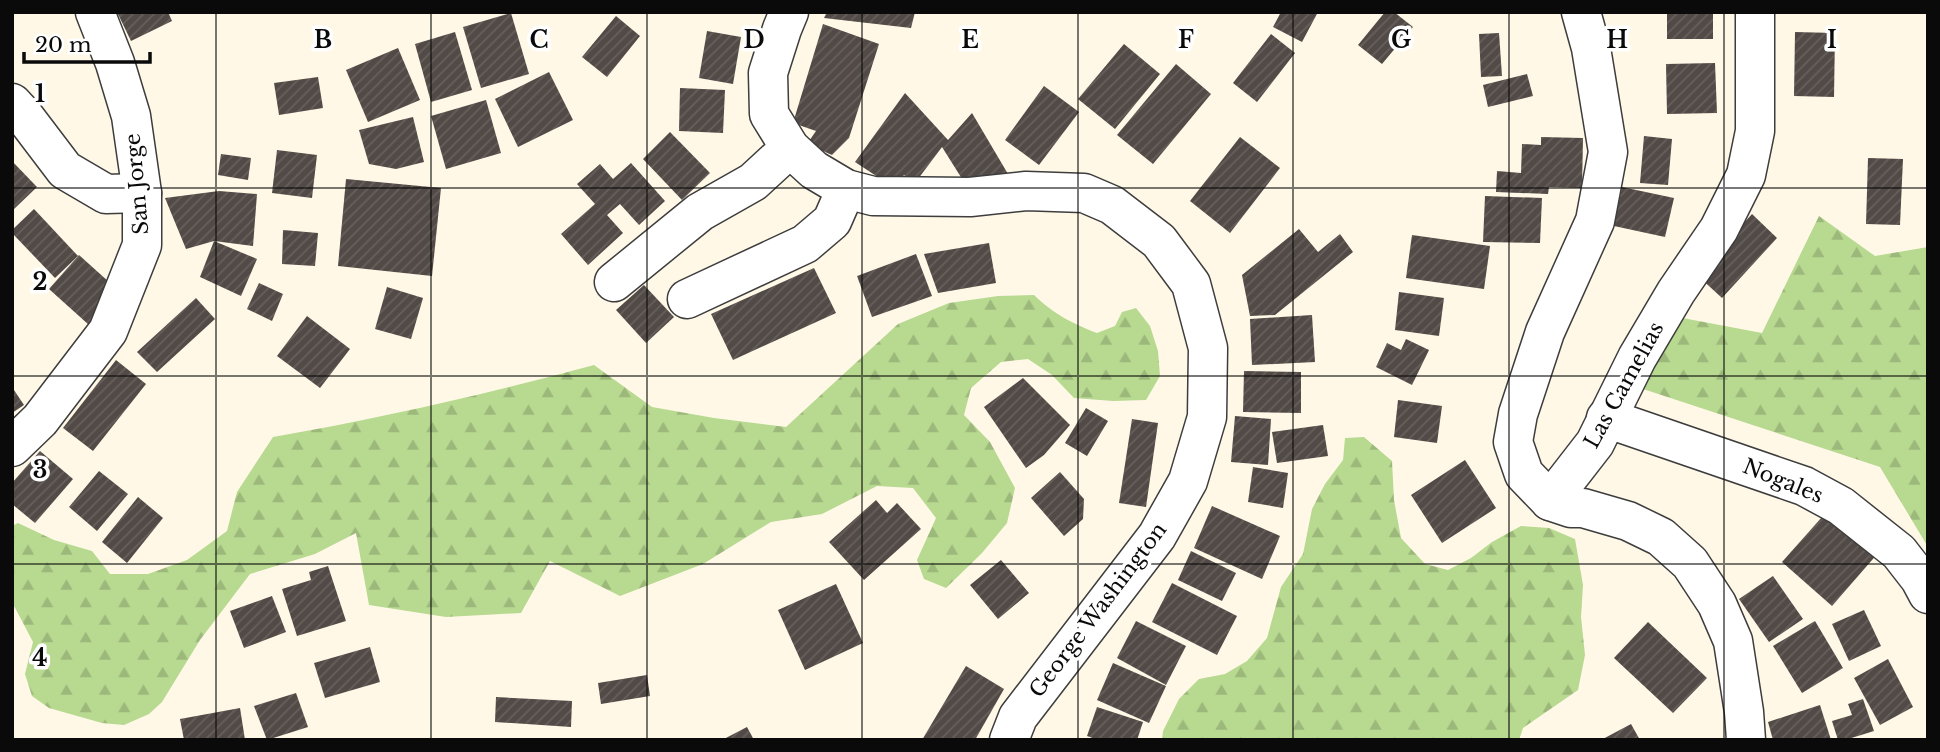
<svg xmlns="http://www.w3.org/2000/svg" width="1940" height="752" font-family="'Libre Baskerville',serif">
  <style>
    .forest { fill: url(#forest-firs) }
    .building { fill: url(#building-hatch) }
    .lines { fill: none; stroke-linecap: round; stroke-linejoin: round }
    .minor-casing { stroke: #3d3d3d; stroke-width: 41 }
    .minor { stroke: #fff; stroke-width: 38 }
    .grid { fill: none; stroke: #0a0a0a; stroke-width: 2; stroke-opacity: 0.55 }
    .labels { text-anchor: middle; stroke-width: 7; stroke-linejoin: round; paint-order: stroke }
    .street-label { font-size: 21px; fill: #0a0a0a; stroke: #fff }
    .grid-label { font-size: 23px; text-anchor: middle; font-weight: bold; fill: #0a0a0a; stroke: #fff; stroke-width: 7; stroke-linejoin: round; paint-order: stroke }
  </style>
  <defs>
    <pattern id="forest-firs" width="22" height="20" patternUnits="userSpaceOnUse" patternTransform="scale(1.75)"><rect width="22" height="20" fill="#b7d990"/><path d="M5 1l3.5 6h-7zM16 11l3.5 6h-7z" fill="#9cb97b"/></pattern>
    <pattern id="building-hatch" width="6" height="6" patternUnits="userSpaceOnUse" patternTransform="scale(1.75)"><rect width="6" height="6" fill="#524a46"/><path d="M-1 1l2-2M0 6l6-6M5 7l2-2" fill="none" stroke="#66605c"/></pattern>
  </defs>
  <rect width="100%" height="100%" fill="#fff8e6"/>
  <!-- forest -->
  <g class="forest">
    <polygon points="1819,216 1875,256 1928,247 1928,547 1880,467 1637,387 1672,316 1762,333"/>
    <path d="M1034,295C1054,314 1071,323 1097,333L1115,326L1122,312L1136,308L1150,326L1158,351L1160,376L1146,400L1113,401L1074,398L1052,375L1028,359L1001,362L971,388L964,415L990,442L1015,488L1007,523L982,553L946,588L924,579L917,560L936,518L913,488L877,486L822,514L771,522L703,564L620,596L550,561L521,613L446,617L369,605L356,533L315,554L250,574L200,640L162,702L149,714L124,725L102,723L49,708L32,696L25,674L33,642L12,602V526L18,523L54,540L92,551L110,574H148L187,560L227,531L237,492L273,437C383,418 487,394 594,365L652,407L714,418L786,427L898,324L949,303L998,296Z"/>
    <polygon points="1364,437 1392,461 1394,500 1401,538 1425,564 1448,570 1471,558 1492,542 1521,526 1549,528 1575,539 1583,585 1581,617 1585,655 1578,690 1523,728 1519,740 1162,740 1163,731 1179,699 1199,679 1225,674 1247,661 1267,638 1281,587 1303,554 1312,509 1325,484 1343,460 1345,438"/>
  </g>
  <!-- building -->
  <g class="building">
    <polygon points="117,12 168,12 172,21 131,41"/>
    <polygon points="827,12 915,12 911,28 824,18"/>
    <polygon points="1281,12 1318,12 1302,42 1273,27"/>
    <polygon points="1385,12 1394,12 1413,27 1382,64 1358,45"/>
    <rect x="1667" y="12" width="46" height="27"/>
    <polygon points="511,13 529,74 481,88 463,27"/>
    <polygon points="616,16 640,36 607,77 582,57"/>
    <polygon points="823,24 879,44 849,138 832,155 807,144 816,131 793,123"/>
    <polygon points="707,31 741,37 733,84 699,78"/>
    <polygon points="455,32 472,90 431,102 415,44"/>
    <polygon points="1795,32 1835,33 1834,97 1794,96"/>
    <polygon points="1499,33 1502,76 1481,77 1479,34"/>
    <polygon points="1271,34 1295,53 1257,102 1233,83"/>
    <polygon points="1124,44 1160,74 1115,129 1078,99"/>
    <polygon points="398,48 420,100 368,122 346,70"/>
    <polygon points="1715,63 1717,113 1667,114 1666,64"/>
    <polygon points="1176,64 1211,94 1153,164 1117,135"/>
    <polygon points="549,72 573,120 518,147 495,99"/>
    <polygon points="1527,74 1533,96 1488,107 1483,85"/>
    <polygon points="318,77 323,108 279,115 274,83"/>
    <polygon points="1044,86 1079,112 1039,165 1005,140"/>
    <polygon points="680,88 725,90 723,133 679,131"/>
    <polygon points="905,93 948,140 972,113 1008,174 964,182 942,147 915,183 904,175 893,187 855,162"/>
    <polygon points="486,100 501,153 446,169 431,116"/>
    <polygon points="413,117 424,162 396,169 369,164 359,130"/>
    <polygon points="670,132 710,173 682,200 643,159"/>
    <polygon points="1644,136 1672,139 1668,185 1640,183"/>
    <polygon points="1240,137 1280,168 1230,233 1190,201"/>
    <polygon points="1541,137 1583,138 1582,188 1549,187 1548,194 1496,192 1497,171 1521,173 1522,144 1541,145"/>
    <polygon points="277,150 317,155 312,198 272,193"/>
    <polygon points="221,154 251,158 248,180 218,175"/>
    <polygon points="1868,158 1903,159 1900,225 1866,224"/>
    <polygon points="12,161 37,187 12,211"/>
    <polygon points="631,163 665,201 639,225 620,204 607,215 623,233 588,265 561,234 595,204 577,184 600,164 613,179"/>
    <polygon points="346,179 441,188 432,276 338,266"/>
    <polygon points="1622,187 1674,198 1665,237 1614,226"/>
    <polygon points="219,191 257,194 253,246 214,241 186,249 165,198"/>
    <polygon points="1485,196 1542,198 1540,243 1483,242"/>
    <polygon points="34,209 78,256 55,278 12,233 12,230"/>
    <polygon points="1752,214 1777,238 1722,298 1697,275"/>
    <polygon points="1299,229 1318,252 1340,234 1353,252 1275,315 1250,316 1242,275"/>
    <polygon points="283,230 318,233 315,266 282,264"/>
    <polygon points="1412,235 1490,246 1484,289 1406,278"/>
    <polygon points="214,241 257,259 241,296 200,277"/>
    <polygon points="989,243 996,283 938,293 924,254"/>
    <polygon points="916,254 932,296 872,317 857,276"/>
    <polygon points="79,255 119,291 89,325 49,289"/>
    <polygon points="814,268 836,313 733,360 711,314"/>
    <polygon points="259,283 283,294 272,321 247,309"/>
    <polygon points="644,285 674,317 646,343 616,310"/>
    <polygon points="387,287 423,298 411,339 375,329"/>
    <polygon points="1399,292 1444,298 1439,336 1395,330"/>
    <polygon points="196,298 215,319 157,372 137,352"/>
    <polygon points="1312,315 1315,362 1252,365 1250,319"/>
    <polygon points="307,316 350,349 320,388 277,356"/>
    <polygon points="1406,339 1429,350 1412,385 1376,367 1387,343 1401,350"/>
    <polygon points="116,360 146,384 93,451 63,428"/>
    <polygon points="1244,371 1301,372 1301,413 1243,412"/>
    <polygon points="1023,378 1070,425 1044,455 1026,468 984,407"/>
    <polygon points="12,387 24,405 12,413"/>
    <polygon points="1398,400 1442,406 1437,443 1394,437"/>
    <polygon points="1086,408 1108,421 1087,456 1065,443"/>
    <polygon points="1235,416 1271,419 1268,465 1231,462"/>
    <polygon points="1132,419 1158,423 1146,507 1119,503"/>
    <polygon points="1323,425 1328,456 1277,463 1272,432"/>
    <polygon points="40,451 73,479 35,523 12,504 12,483"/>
    <polygon points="1465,460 1496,508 1442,543 1411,495"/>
    <polygon points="1253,467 1288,473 1283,508 1248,502"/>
    <polygon points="99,471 128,494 97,531 69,507"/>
    <polygon points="1060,472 1084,499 1083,519 1064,536 1031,498"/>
    <polygon points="138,497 163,518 127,563 102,542"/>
    <polygon points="876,500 887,513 897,503 921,529 864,580 829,542"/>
    <polygon points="1212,506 1280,536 1262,579 1194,548"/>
    <polygon points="1830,508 1879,552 1832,606 1782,562"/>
    <polygon points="1191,551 1236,573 1222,601 1178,580"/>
    <polygon points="1001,560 1029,593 998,619 970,585"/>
    <polygon points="328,566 346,621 297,636 282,589 311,580 309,572"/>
    <polygon points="1773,576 1803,619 1769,642 1739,599"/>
    <polygon points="1172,583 1237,616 1217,655 1152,622"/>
    <polygon points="836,584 863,643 805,670 778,610"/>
    <polygon points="272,596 286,632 244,648 230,611"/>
    <polygon points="1864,610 1881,646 1849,661 1832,624"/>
    <polygon points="1136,621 1186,646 1166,685 1117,658"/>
    <polygon points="1815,621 1843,668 1802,693 1773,646"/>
    <polygon points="1648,622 1707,678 1673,713 1614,658"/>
    <polygon points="370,647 380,682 325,698 314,663"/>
    <polygon points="1888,659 1913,707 1880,725 1854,678"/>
    <polygon points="1113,663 1166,686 1149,723 1097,700"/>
    <polygon points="966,666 1004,689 975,740 922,740"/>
    <polygon points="647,675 650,696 601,704 598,683"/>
    <polygon points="296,693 308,727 267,740 254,706"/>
    <polygon points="496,697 572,701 571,727 495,722"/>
    <polygon points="1863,699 1874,731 1845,740 1838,740 1832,721 1852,715 1848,704"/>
    <polygon points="1820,705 1831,740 1773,740 1768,722"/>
    <polygon points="1097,707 1143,722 1137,740 1098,740 1087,736"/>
    <polygon points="240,708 245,740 184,740 180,719"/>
    <polygon points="1631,724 1640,740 1601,740"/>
    <polygon points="747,727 754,740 722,740"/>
  </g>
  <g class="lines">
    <defs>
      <g id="minor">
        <polyline points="789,12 782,29 768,73 769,114 790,148 814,170 846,189 873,196 970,197 1026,191 1084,193 1112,205 1159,241 1191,284 1208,348 1207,417 1188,481 1157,536 1018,717 1009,740"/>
        <polyline points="1581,12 1591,48 1608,152 1595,221 1545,332 1518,414 1513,442 1524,474 1550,501 1571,508 1583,508 1628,521 1661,537 1690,563 1717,604 1733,641 1744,712 1746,740"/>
        <polyline points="12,103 24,116 65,170 106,194 142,193"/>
        <polyline points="614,282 700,212 753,182 790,148"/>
        <polyline points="687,299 805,244 832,221 846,189"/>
        <polyline points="1606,418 1804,486 1841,506 1899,552 1920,579 1928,594"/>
        <polyline points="12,447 40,420 108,331 142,245 142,193 131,116 115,63 95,12"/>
        <polyline points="1550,501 1595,443 1637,358 1676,292 1719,229 1746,175 1755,131 1755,12"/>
      </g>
    </defs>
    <!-- minor casing -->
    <use href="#minor" class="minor-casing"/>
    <!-- minor -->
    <use href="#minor" class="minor"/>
  </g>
  <!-- grid -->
  <path class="grid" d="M216,12V740M431,12V740M647,12V740M862,12V740M1078,12V740M1293,12V740M1509,12V740M1724,12V740M12,188H1928M12,376H1928M12,564H1928"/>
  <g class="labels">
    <!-- street labels -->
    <g class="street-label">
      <text transform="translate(137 184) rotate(-95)" y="7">San Jorge</text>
      <text transform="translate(1624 385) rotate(-61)" y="7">Las Camelias</text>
      <text transform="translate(1783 481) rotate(22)" y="7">Nogales</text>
      <text transform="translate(1098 610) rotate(-53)" y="7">George Washington</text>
    </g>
  </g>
  <g class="grid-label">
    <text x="323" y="48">B</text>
    <text x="539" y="48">C</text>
    <text x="754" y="48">D</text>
    <text x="970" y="48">E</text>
    <text x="1186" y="48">F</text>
    <text x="1401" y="48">G</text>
    <text x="1617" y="48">H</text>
    <text x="1832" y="48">I</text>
    <text x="40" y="102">1</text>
    <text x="40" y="290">2</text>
    <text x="40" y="478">3</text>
    <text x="40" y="666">4</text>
  </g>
  <!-- border -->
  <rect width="1940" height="752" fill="none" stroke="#0a0a0a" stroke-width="28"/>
  <!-- scale -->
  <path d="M24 52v10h126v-10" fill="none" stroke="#0a0a0a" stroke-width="3.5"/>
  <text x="35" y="52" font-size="21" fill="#0a0a0a" stroke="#ffffff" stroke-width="5" paint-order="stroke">20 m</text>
</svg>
